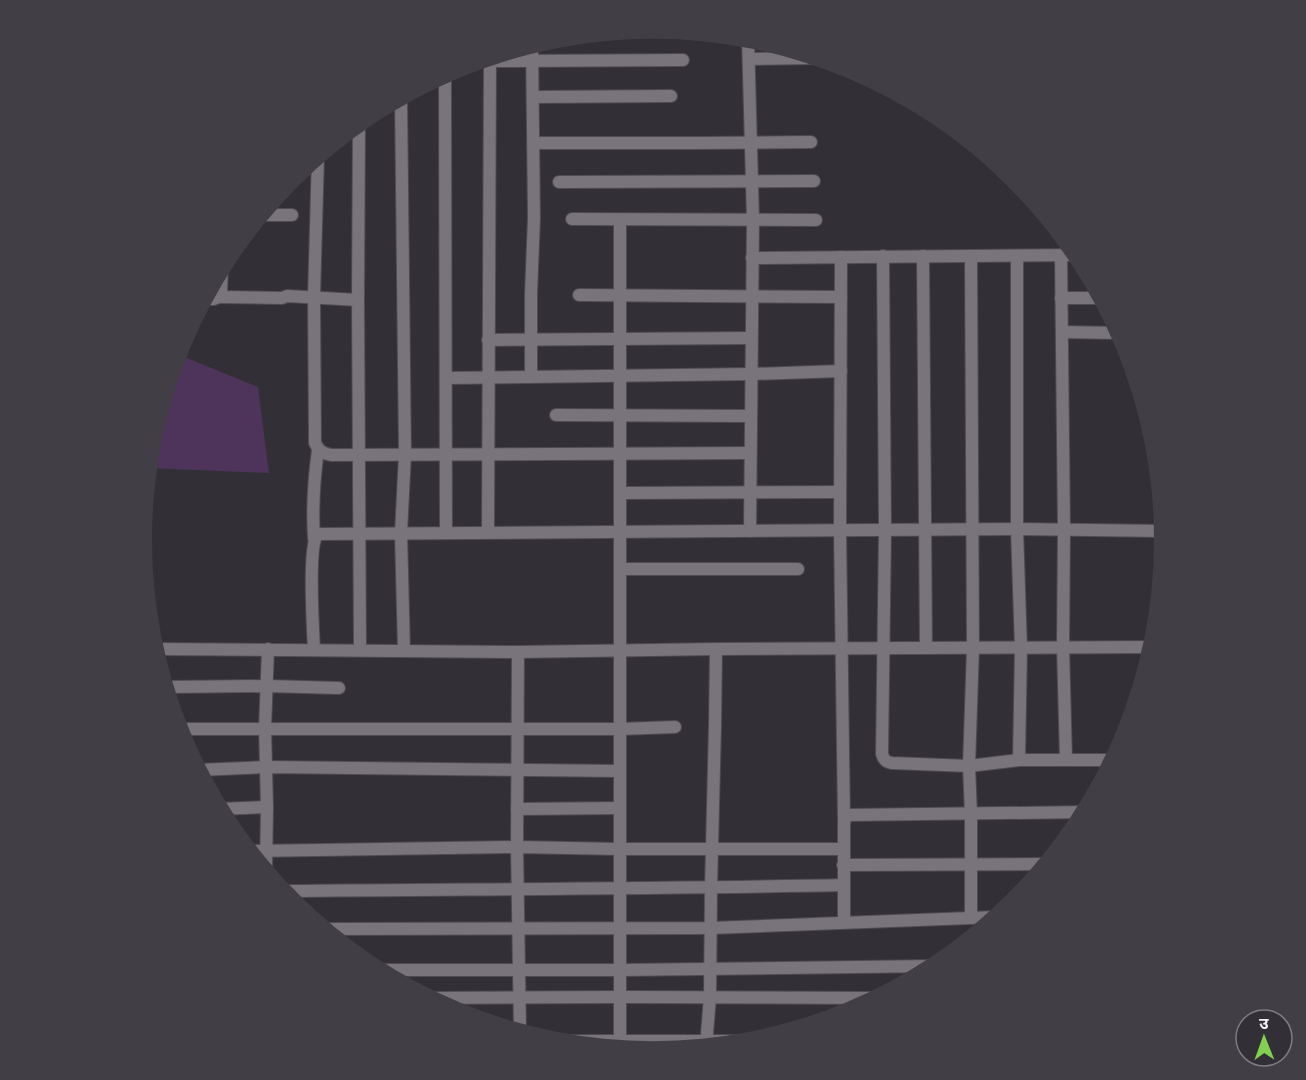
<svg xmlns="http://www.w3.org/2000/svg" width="1306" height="1080" font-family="'Alegreya Sans','Noto Sans Devanagari',sans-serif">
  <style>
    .green { fill: #4e345a }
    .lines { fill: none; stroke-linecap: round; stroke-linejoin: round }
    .minor-casing { stroke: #4f4b51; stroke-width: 14 }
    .minor { stroke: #79747c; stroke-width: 12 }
  </style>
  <rect width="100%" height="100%" fill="#332f36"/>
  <!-- green -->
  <polygon class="green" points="176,358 187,358 258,387 269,473 149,468 151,440"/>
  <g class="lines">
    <defs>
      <g id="minor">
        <polyline points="748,38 753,220 750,531"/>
        <polyline points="749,59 817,58"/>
        <polyline points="490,61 683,60"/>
        <polyline points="445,74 446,532"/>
        <polyline points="401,97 405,454 401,533 404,651"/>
        <polyline points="533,97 671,96"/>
        <polyline points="359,123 358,300 360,650"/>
        <polyline points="534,143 698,143 811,142"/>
        <path d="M318,156L314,297L315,443C319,451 322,453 331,455L750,453"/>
        <polyline points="291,178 292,178"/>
        <polyline points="559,182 814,181"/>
        <polyline points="261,215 292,215"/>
        <polyline points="572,219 816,220"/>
        <polyline points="620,220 620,1048"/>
        <path d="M883,256L885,530L882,754C884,760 886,762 892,763L969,766L1019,760H1113"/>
        <polyline points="923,256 926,648"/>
        <polyline points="1017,256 1017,529 1021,648 1019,760"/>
        <polyline points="1061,256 1064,530 1063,647 1066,760"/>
        <polyline points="841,257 840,530 844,821"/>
        <polyline points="752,258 1078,255"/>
        <polyline points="579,295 841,297"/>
        <polyline points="219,297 282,298 287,296 358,300"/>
        <polyline points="1061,298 1101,298"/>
        <polyline points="205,299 214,299 219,297 221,292 222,267"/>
        <polyline points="1062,332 1120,333"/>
        <polyline points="488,340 751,338"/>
        <polyline points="531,377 531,294 534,218 532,45"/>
        <polyline points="446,378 751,374 841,371"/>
        <polyline points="556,415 751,416"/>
        <polyline points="620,493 840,492"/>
        <polyline points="488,532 490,58"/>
        <path d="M314,538C312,508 314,479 318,450"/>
        <polyline points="620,569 798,569"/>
        <polyline points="154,649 518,652 716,649 1153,647"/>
        <path d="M314,650C313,629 308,548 317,535L321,534L1017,529L1164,531"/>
        <polyline points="518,652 517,847 520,1032"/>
        <polyline points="166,687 267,686 339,688"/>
        <polyline points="178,729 620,729 675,727"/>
        <polyline points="199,770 266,767 620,771"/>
        <polyline points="219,809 267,807"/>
        <polyline points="517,809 620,808"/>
        <polyline points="249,851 517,847 620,849 844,849"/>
        <polyline points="843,865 1045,864"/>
        <polyline points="266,871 267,807 265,728 268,649"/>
        <path d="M283,891C470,889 657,889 844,885"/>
        <polyline points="971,918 971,814 969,766 973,648 971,256"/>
        <polyline points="844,922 844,824 845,818 849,815 1085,812"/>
        <polyline points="324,929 711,928 996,917"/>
        <polyline points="378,970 621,970 935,966"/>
        <polyline points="430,998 621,997 876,998"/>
        <polyline points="552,1041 756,1041"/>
        <polyline points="706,1046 710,997 711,888 715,726 716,649"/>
      </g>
    </defs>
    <!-- minor casing -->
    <use href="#minor" class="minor-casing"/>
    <!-- minor -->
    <use href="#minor" class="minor"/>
  </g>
  <!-- crop -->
  <path d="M0 0H1306V1080H0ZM152 540a501 501 0 1 1 1002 0a501 501 0 1 1-1002 0Z" fill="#423e45" fill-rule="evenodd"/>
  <!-- north arrow -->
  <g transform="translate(1264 1038) rotate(359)"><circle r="28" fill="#332f36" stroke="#807c82" stroke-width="1.5"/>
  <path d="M0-4.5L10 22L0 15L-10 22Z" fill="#82d04f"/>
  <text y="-9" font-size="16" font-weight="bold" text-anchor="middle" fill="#f3eff4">उ</text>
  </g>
</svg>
